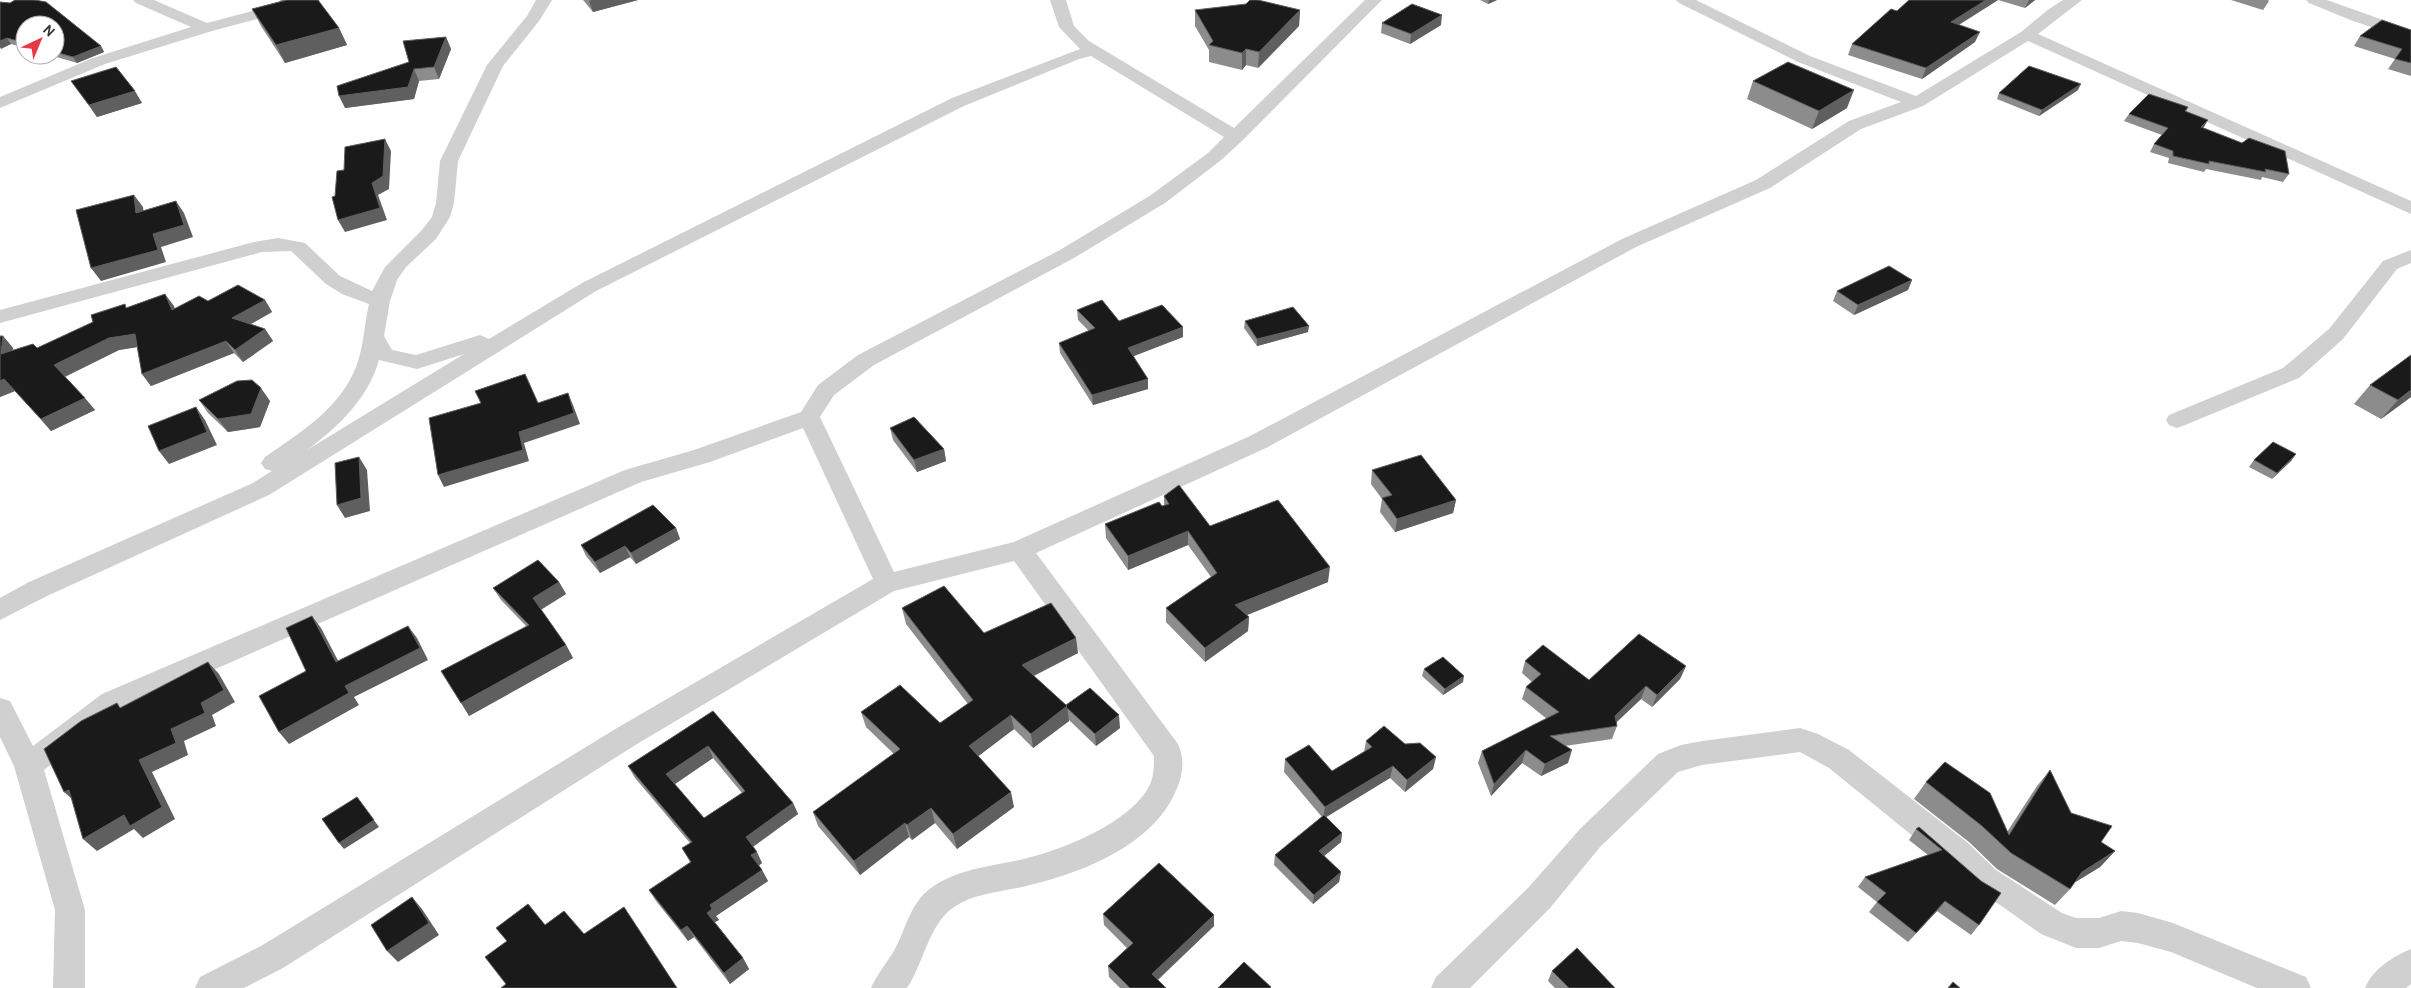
<svg xmlns="http://www.w3.org/2000/svg" width="2411" height="988" font-family="Cabin,sans-serif">
  <style>
    .lines { fill: none; stroke-linecap: round; stroke-linejoin: round }
    .minor { fill: #d0d0d0; fill-rule: evenodd }
    .wall { fill: #8c8c8c; fill-rule: evenodd }
    .shaded-wall { fill: #5f5f5f }
    .building { fill: #1a1a1a; stroke: #5f5f5f; fill-rule: evenodd }
  </style>
  <rect width="100%" height="100%" fill="#fff"/>
  <g class="lines">
    <!-- minor -->
    <g class="minor">
      <polygon points="133,0 154,0 207,23 294,0 320,0 317,3 212,31 105,64 0,108 0,97 93,58 191,27 136,3"/>
      <path d="M536,0H552L539,21L503,66L458,161L454,203L450,217L436,239L406,267L397,280L390,301L384,336L392,350L416,355L480,335L489,339L582,283L952,98L1080,49L1059,27L1050,0H1066L1074,26L1089,41L1234,128L1365,0H1382L1242,141L1220,161L1165,203L1074,258L874,365L834,395L820,417L894,572L1014,542L1250,436L1622,239L1756,180L1849,121L1901,102L1798,62L1679,3L1676,0H1696L1810,56L1916,96L2021,32L2049,9L2063,0H2082L2038,34L2411,201V214L2028,41L1923,106L1861,129L1770,188L1636,247L1266,448L1036,553L1178,744C1186,761 1182,779 1174,795C1149,847 1079,874 1026,886C1002,892 975,893 954,907C928,925 924,963 907,988H871C877,974 887,963 895,949C906,929 910,903 931,888C961,866 1001,866 1035,856C1071,846 1136,819 1151,782C1154,774 1154,764 1154,756L1014,561L894,591L637,744L283,968L244,988H195L200,977L261,946L617,728L873,579L803,428L710,462L641,482L122,710L44,770L85,910V988H53L55,910L14,766L0,737V698L10,701L33,746L102,694L625,470L694,450L801,412L818,385L858,355L1060,250L1151,195L1208,153L1224,137L1091,56L1079,59L964,106L596,291L269,495L47,596L0,620V598L29,582L253,483L272,471L265,469L261,463L265,457C300,433 340,408 356,367C364,346 364,325 369,304L342,294L326,284L291,251L262,252L0,323V310L254,242L278,238L305,243L340,276L372,291L385,267L422,230L432,217L436,203L440,161L487,65L527,16ZM464,354L307,450C338,427 368,399 379,360L417,369Z"/>
      <polygon points="2306,0 2327,0 2411,30 2411,40 2353,21 2309,3"/>
      <polygon points="2411,250 2411,263 2397,269 2343,339 2299,378 2185,425 2177,428 2169,425 2166,420 2169,415 2283,368 2329,329 2383,261"/>
      <polygon points="1800,728 1818,734 1849,750 1968,843 1996,870 2062,913 2076,918 2099,918 2121,911 2138,913 2173,923 2306,977 2311,988 2257,988 2171,952 2138,943 2121,941 2099,948 2076,948 2041,934 2000,905 1974,890 1946,863 1829,768 1800,752 1702,765 1678,772 1600,847 1550,908 1470,988 1431,988 1436,977 1528,888 1580,829 1658,754 1681,745 1702,741"/>
      <path d="M2411,949V984L2406,988H2365C2372,970 2393,956 2411,949Z"/>
    </g>
  </g>
  <!-- wall -->
  <g class="wall">
    <polygon points="15,0 35,0 46,2 101,46 104,52 77,63 50,55 55,55 55,25 25,25 25,48 11,44 0,48 0,2 10,3"/>
    <polygon points="280,0 318,0 339,28 347,45 285,63 261,26 252,9 281,1"/>
    <polygon points="583,0 638,0 593,12"/>
    <polygon points="1480,0 1497,0 1488,4"/>
    <polygon points="1909,0 2035,0 2025,8 1998,0 1959,25 1975,42 1922,79 1848,55 1852,44 1897,11"/>
    <polygon points="2231,0 2268,0 2269,1 2263,10"/>
    <polygon points="1195,10 1300,10 1299,26 1258,68 1246,65 1242,70 1209,62 1209,50 1195,26"/>
    <polygon points="1382,23 1441,25 1410,44 1381,33"/>
    <polygon points="2411,30 2411,76 2388,69 2395,59 2354,46 2360,36"/>
    <polygon points="446,37 451,49 439,79 419,81 414,99 345,108 409,62"/>
    <polygon points="71,81 142,103 97,117"/>
    <polygon points="1753,81 1847,108 1812,129 1747,99"/>
    <polygon points="2078,90 2039,116 1997,99 1999,93"/>
    <polygon points="2188,107 2186,112 2204,127 2203,128 2289,174 2283,182 2262,177 2261,180 2206,169 2204,172 2168,163 2169,158 2150,152 2154,144 2162,135 2124,121 2129,114"/>
    <polygon points="1912,280 1908,290 1854,315 1833,301 1837,291"/>
    <polygon points="165,294 175,309 208,301 265,300 272,312 251,324 265,329 273,341 243,362 234,353 151,386 142,374 137,347 119,350 65,377 95,410 51,431 15,391 0,397 3,336 13,348 12,350 37,348 127,308"/>
    <polygon points="1077,310 1119,321 1183,337 1133,356 1148,389 1093,405 1060,353 1059,343 1089,331 1078,320"/>
    <polygon points="1245,321 1308,332 1257,346 1244,328"/>
    <polygon points="2370,385 2411,397 2381,419 2354,404"/>
    <polygon points="199,400 270,401 260,427 228,432 208,413"/>
    <polygon points="890,428 944,449 946,461 917,472 893,440"/>
    <polygon points="2296,454 2291,461 2272,479 2249,467 2254,460"/>
    <polygon points="1372,470 1456,500 1453,513 1395,532 1380,512 1382,499 1371,484"/>
    <polygon points="1164,496 1210,526 1328,582 1246,615 1249,617 1248,631 1205,662 1166,622 1166,608 1211,577 1188,545 1128,570 1106,538 1105,524 1164,506"/>
    <polygon points="676,528 680,539 636,564 630,557 600,573 586,556 581,545"/>
    <polygon points="559,582 566,594 541,610 566,645 573,658 469,716 526,626 501,600 493,588"/>
    <polygon points="902,608 984,633 1078,653 1034,676 1066,705 1120,728 1096,746 1069,720 1069,721 1033,748 1014,729 978,756 1014,807 957,849 935,823 912,840 909,837 860,875 818,826 813,812 894,754 866,727 861,712 940,723 968,704 906,624"/>
    <polygon points="1525,661 1589,680 1686,666 1680,679 1652,707 1641,699 1617,722 1617,726 1612,739 1565,746 1568,763 1541,776 1522,763 1491,796 1478,763 1482,751 1547,719 1522,699 1526,687 1532,682 1522,673"/>
    <polygon points="1424,669 1463,682 1443,695 1422,676"/>
    <path d="M713,711L793,803L798,814L753,847L762,863L759,865L762,870L768,881L716,916L719,920L715,922L743,958L749,969L730,984L694,937L688,941L656,901L649,890L690,862L682,848L690,843L635,778L628,766ZM713,758L742,793L704,818L675,784Z"/>
    <polygon points="1366,741 1405,744 1436,757 1433,769 1405,792 1390,778 1326,817 1342,833 1341,842 1324,856 1341,872 1339,882 1313,904 1274,865 1275,855 1322,817 1284,772 1285,759 1332,771 1364,752"/>
    <polygon points="2050,770 2071,813 2101,842 2115,851 2100,867 2074,883 2070,889 2055,905 1997,869 1969,842 1914,799 1926,782 2007,832 2037,786"/>
    <polygon points="1916,829 1981,881 1979,925 1971,935 1937,911 1908,942 1869,912 1877,902 1858,887 1865,877 1928,855 1909,840"/>
    <polygon points="1103,914 1214,926 1158,980 1166,988 1120,988 1109,977 1108,966 1127,948 1104,925"/>
    <polygon points="1552,971 1615,988 1555,988 1548,981"/>
  </g>
  <!-- shaded-wall -->
  <g class="shaded-wall">
    <polygon points="592,0 638,0 593,12 589,1"/>
    <polygon points="1489,0 1497,0 1488,4"/>
    <polygon points="1986,0 1998,0 1947,32 1951,22"/>
    <polygon points="2029,0 2035,0 2025,8"/>
    <polygon points="1300,10 1299,26 1258,68 1259,52"/>
    <polygon points="1442,15 1441,25 1410,44 1411,34"/>
    <polygon points="339,28 347,45 285,63 276,45"/>
    <polygon points="1980,32 1975,42 1922,79 1926,68"/>
    <polygon points="446,37 451,49 439,79 434,67"/>
    <polygon points="7,38 11,44 1,49 0,47 0,41"/>
    <polygon points="101,46 104,52 77,63 73,57"/>
    <polygon points="1246,49 1246,65 1242,70 1242,53"/>
    <polygon points="414,69 419,81 414,99 345,108 339,96"/>
    <polygon points="2081,84 2078,90 2039,116 2042,110"/>
    <polygon points="1854,90 1847,108 1812,129 1819,111"/>
    <polygon points="135,91 142,103 97,117 89,105"/>
    <polygon points="2208,120 2204,127 2196,134 2201,127"/>
    <polygon points="385,139 391,151 389,189 378,195 387,220 345,232 338,220"/>
    <polygon points="134,195 143,207 145,225 136,213"/>
    <polygon points="176,201 184,213 193,237 161,247 166,262 101,281 91,268 153,234"/>
    <polygon points="1912,280 1908,290 1854,315 1858,305"/>
    <polygon points="165,294 174,306 180,322 172,310"/>
    <polygon points="265,300 272,312 240,330 232,318"/>
    <polygon points="1309,326 1308,332 1257,346 1257,339"/>
    <polygon points="1183,327 1183,337 1129,358 1128,348"/>
    <polygon points="265,329 273,341 243,362 235,350"/>
    <polygon points="135,334 144,346 119,350 64,377 54,365 109,338"/>
    <polygon points="3,336 13,348 11,366 1,354"/>
    <polygon points="226,341 234,353 151,386 142,374"/>
    <polygon points="4,379 15,391 0,397 0,381"/>
    <polygon points="1148,379 1148,389 1093,405 1092,395"/>
    <polygon points="261,388 270,401 260,427 228,432 218,419"/>
    <polygon points="2411,390 2411,397 2381,419 2398,400"/>
    <polygon points="568,393 573,405 580,424 524,443 529,461 444,487 438,475 519,432"/>
    <polygon points="85,398 95,410 51,431 41,419"/>
    <polygon points="196,407 205,420 217,445 169,464 159,451"/>
    <polygon points="944,449 946,461 917,472 914,460"/>
    <polygon points="2296,454 2291,461 2272,479 2277,473"/>
    <polygon points="359,457 367,470 370,511 345,518 337,505"/>
    <polygon points="1456,500 1453,513 1395,532 1397,519"/>
    <polygon points="676,528 680,539 636,564 631,553"/>
    <polygon points="1188,531 1188,545 1128,570 1128,556"/>
    <polygon points="625,546 630,557 600,573 595,562"/>
    <polygon points="1330,567 1328,582 1235,620 1235,605"/>
    <polygon points="559,582 566,594 540,610 533,598"/>
    <polygon points="312,616 321,628 345,674 336,662"/>
    <polygon points="1249,617 1248,631 1205,662 1205,648"/>
    <polygon points="408,626 417,638 428,660 354,697 359,705 289,744 279,732 345,686"/>
    <polygon points="1076,638 1078,653 1025,680 1022,665"/>
    <polygon points="566,645 573,658 469,716 461,703"/>
    <polygon points="208,662 219,674 235,702 212,715 216,726 184,741 188,755 152,772 175,819 143,838 134,829 97,851 83,839 124,815 139,760 171,729 201,703"/>
    <polygon points="1686,666 1680,679 1652,707 1657,695"/>
    <polygon points="1464,676 1463,682 1443,695 1445,689"/>
    <polygon points="1646,686 1641,699 1610,728 1615,716"/>
    <polygon points="1067,706 1069,721 1033,748 1031,734"/>
    <polygon points="1011,715 1014,729 972,761 969,746"/>
    <polygon points="1119,715 1120,728 1096,746 1095,734"/>
    <polygon points="708,746 713,758 672,786 666,774"/>
    <polygon points="1526,750 1522,763 1491,796 1494,784"/>
    <polygon points="1572,750 1568,763 1541,776 1545,764"/>
    <polygon points="1436,757 1433,769 1405,792 1407,780"/>
    <polygon points="1393,766 1390,778 1323,819 1325,807"/>
    <polygon points="69,790 78,804 64,792"/>
    <polygon points="1011,792 1014,807 957,849 953,834"/>
    <polygon points="357,797 379,827 344,849 339,843"/>
    <polygon points="793,803 798,814 751,848 746,837"/>
    <polygon points="931,808 935,823 912,840 907,825"/>
    <polygon points="905,823 909,837 860,875 854,861"/>
    <polygon points="1342,833 1341,842 1318,861 1319,851"/>
    <polygon points="2115,851 2100,867 2067,887 2082,872"/>
    <polygon points="757,852 762,863 757,867 751,855"/>
    <polygon points="762,870 768,881 716,916 719,920 713,923 707,913 710,905"/>
    <polygon points="1341,872 1339,882 1313,904 1314,895"/>
    <polygon points="412,897 422,909 439,935 398,962 387,951"/>
    <polygon points="1945,901 1937,911 1908,942 1916,933"/>
    <polygon points="1214,915 1214,926 1152,985 1152,974"/>
    <polygon points="687,926 694,937 688,941 681,930"/>
    <polygon points="743,958 749,969 730,984 724,973"/>
  </g>
  <!-- building -->
  <g class="building">
    <polygon points="15,0 35,0 46,2 101,46 73,57 55,52 55,25 25,25 25,43 7,38 0,41 0,2 10,3"/>
    <polygon points="287,0 318,0 339,28 276,45 252,9"/>
    <polygon points="1250,0 1258,0 1300,10 1259,52 1246,49 1242,53 1209,45 1213,41 1195,10 1246,4"/>
    <polygon points="1909,0 1986,0 1951,22 1980,32 1926,68 1852,44 1891,9 1897,11"/>
    <polygon points="1412,4 1442,15 1411,34 1382,23"/>
    <polygon points="2382,20 2411,30 2411,63 2395,59 2402,49 2360,36"/>
    <polygon points="446,37 434,67 414,69 408,87 339,96 337,86 409,62 403,41"/>
    <polygon points="1788,62 1854,90 1819,111 1753,81"/>
    <polygon points="2029,66 2081,84 2042,110 1999,93"/>
    <polygon points="116,67 135,91 89,105 71,81"/>
    <polygon points="2149,94 2188,107 2185,111 2208,120 2201,127 2242,143 2249,138 2285,151 2289,174 2265,169 2266,172 2209,161 2209,164 2173,156 2173,151 2154,144 2168,128 2129,114"/>
    <polygon points="385,139 383,176 372,183 380,208 338,220 332,197 335,196 337,171 344,170 345,147"/>
    <polygon points="134,195 136,213 176,201 184,225 153,234 158,250 91,268 76,210"/>
    <polygon points="1889,266 1912,280 1858,305 1837,291"/>
    <polygon points="238,285 265,300 232,318 265,329 235,350 226,341 142,374 135,334 109,338 54,365 85,398 41,419 4,379 0,381 0,336 3,336 1,354 33,344 37,348 93,322 91,315 125,304 126,308 165,294 172,310 199,296 208,301"/>
    <polygon points="1102,300 1119,321 1162,305 1183,327 1128,348 1148,379 1092,395 1059,343 1095,328 1077,310"/>
    <polygon points="1293,307 1309,326 1257,339 1245,321"/>
    <polygon points="2411,355 2411,390 2398,400 2370,385"/>
    <polygon points="525,374 538,403 568,393 574,413 519,432 523,450 438,475 429,418 481,403 475,391"/>
    <polygon points="252,380 261,388 251,414 218,419 199,400 237,381"/>
    <polygon points="196,407 207,432 159,451 148,426"/>
    <polygon points="914,417 944,449 914,460 890,428"/>
    <polygon points="2273,442 2296,454 2277,473 2254,460"/>
    <polygon points="1421,455 1456,500 1397,519 1382,498 1392,495 1372,470"/>
    <polygon points="359,457 361,498 337,505 335,463"/>
    <polygon points="1179,485 1210,526 1278,500 1330,567 1235,605 1249,617 1205,648 1166,608 1217,573 1188,531 1128,556 1105,524 1159,502 1162,506 1169,504 1164,496"/>
    <polygon points="653,505 676,528 631,553 625,546 595,562 581,545"/>
    <polygon points="538,560 559,582 533,598 566,645 461,703 441,671 529,625 493,588"/>
    <polygon points="944,586 984,633 1051,603 1076,638 1022,665 1067,706 1031,734 1011,715 969,746 1011,792 953,834 931,808 907,825 905,823 854,861 813,812 900,749 861,712 900,685 940,723 973,700 902,608"/>
    <polygon points="312,616 336,662 408,626 420,648 345,686 349,693 279,732 259,696 306,671 286,628"/>
    <polygon points="1639,634 1686,666 1657,695 1646,686 1615,716 1617,726 1550,736 1572,750 1545,764 1526,750 1494,784 1482,751 1559,712 1526,687 1541,674 1525,661 1543,645 1589,680"/>
    <polygon points="1443,657 1464,676 1445,689 1424,669"/>
    <polygon points="208,662 224,690 201,703 205,713 171,729 176,743 139,760 162,807 130,826 124,815 83,839 69,790 64,792 44,749 81,721 117,703 120,708"/>
    <polygon points="1090,688 1119,715 1095,734 1066,707 1067,706 1066,705"/>
    <path d="M713,711L793,803L746,837L757,852L751,855L762,870L710,905L712,909L707,913L743,958L724,973L687,926L681,930L649,890L691,862L682,848L692,842L628,766ZM708,746L745,791L704,818L666,774Z"/>
    <polygon points="1384,726 1405,744 1420,743 1436,757 1407,780 1393,766 1325,807 1285,759 1309,745 1332,771 1372,747 1366,741"/>
    <polygon points="1945,762 1990,793 2009,835 2050,770 2071,813 2112,826 2101,842 2115,851 2082,872 2070,889 2011,853 1982,826 1926,782"/>
    <polygon points="357,797 374,820 339,843 322,819"/>
    <polygon points="1324,815 1342,833 1319,851 1341,872 1314,895 1275,855"/>
    <polygon points="1919,827 1981,881 2001,893 1979,925 1945,901 1916,933 1877,902 1886,893 1865,877 1942,850 1916,829"/>
    <polygon points="1159,863 1214,915 1152,974 1166,988 1130,988 1108,966 1133,943 1103,914"/>
    <polygon points="412,897 429,923 387,951 371,925"/>
    <polygon points="528,904 545,925 564,911 584,934 624,907 677,988 501,988 506,984 485,957 507,941 496,928"/>
    <polygon points="1577,948 1615,988 1569,988 1552,971"/>
    <polygon points="1244,962 1271,987 1270,988 1218,988"/>
    <polygon points="1953,982 1960,988 1948,988"/>
  </g>
  <!-- north arrow -->
  <g transform="translate(40 40) rotate(44)"><circle r="24" fill="#ffffff" stroke="#adadad"/>
  <path d="M0-4L9 19L0 12L-9 19Z" fill="#e63946"/>
  <text y="-8" font-size="14" font-weight="bold" text-anchor="middle" fill="#333333">N</text>
  </g>
</svg>
